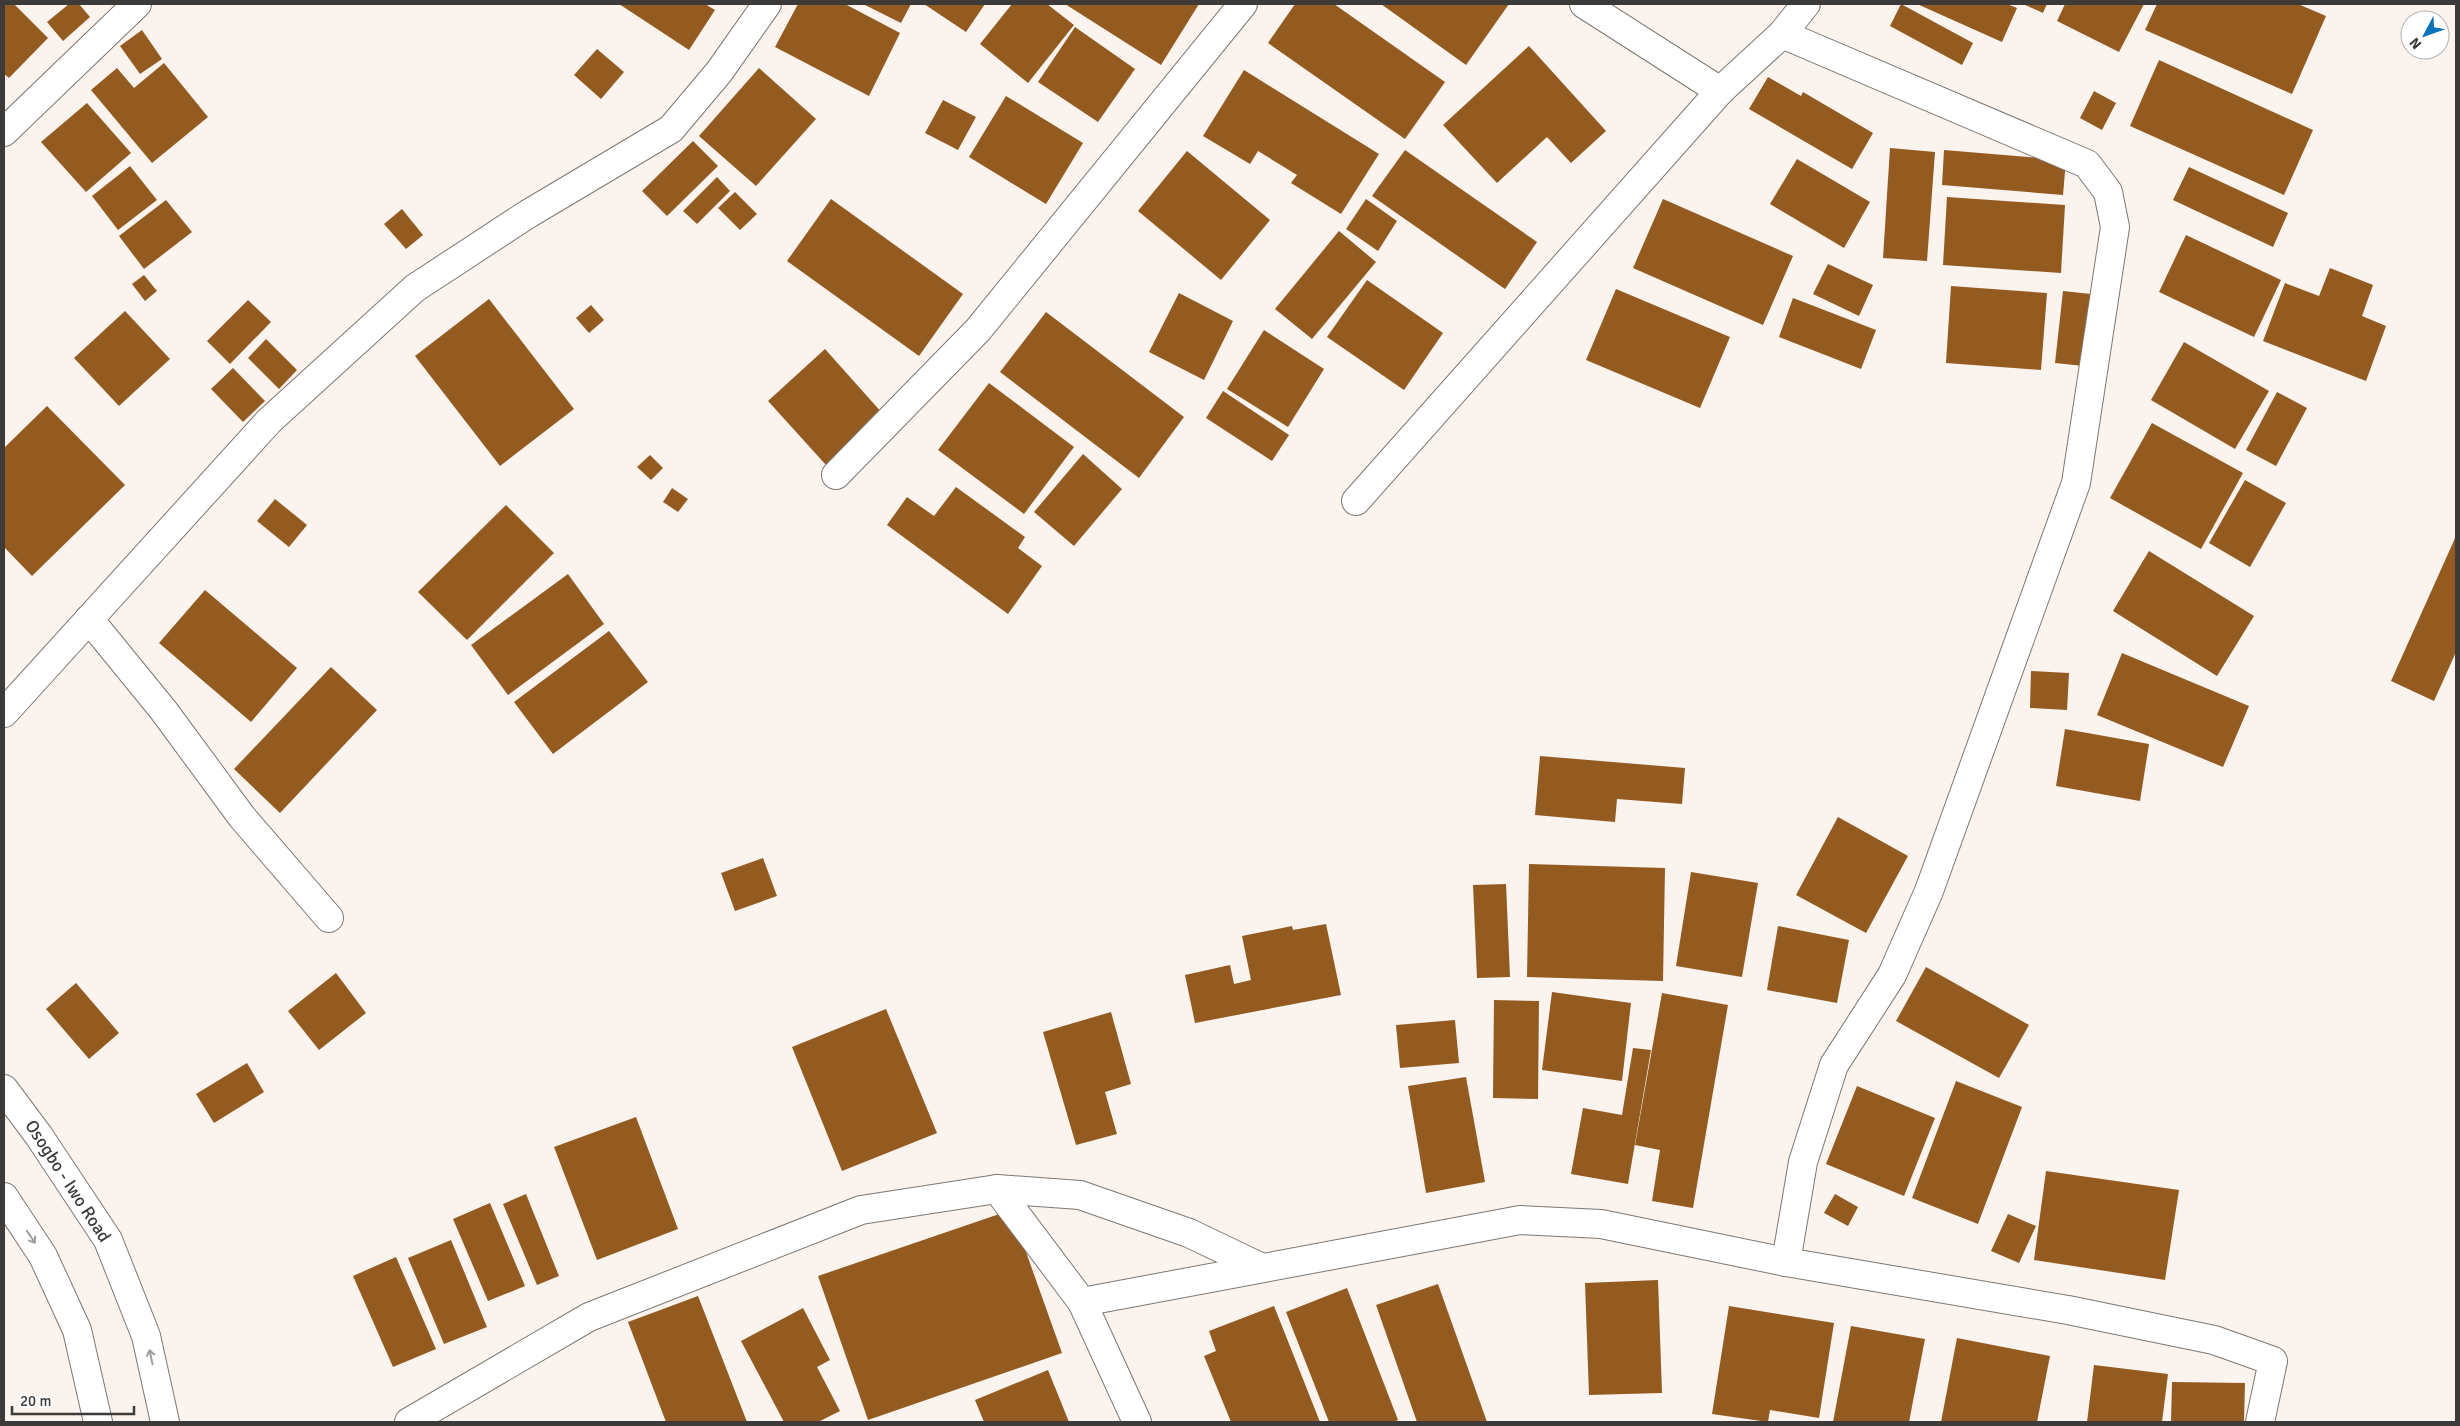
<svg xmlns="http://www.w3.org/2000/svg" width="2460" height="1426" font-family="Signika,sans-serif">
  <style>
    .building { fill: #945b21 }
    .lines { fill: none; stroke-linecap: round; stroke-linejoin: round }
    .minor-casing { stroke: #7d7873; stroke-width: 30 }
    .major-casing { stroke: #7d7873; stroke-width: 30 }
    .minor { stroke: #fff; stroke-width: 28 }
    .major { stroke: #fff; stroke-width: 28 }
    .oneway { stroke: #9e9d9c }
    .labels { text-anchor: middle; stroke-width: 5; stroke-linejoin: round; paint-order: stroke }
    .street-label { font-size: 18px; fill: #3d3b39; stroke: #fff }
  </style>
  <rect width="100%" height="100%" fill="#faf3ee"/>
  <!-- building -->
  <g class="building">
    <polygon points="4,4 14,4 48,38 9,78 4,74"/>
    <polygon points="69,4 79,4 90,17 63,41 47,22"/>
    <polygon points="619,4 705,4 715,10 689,50"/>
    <polygon points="798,4 845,4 900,33 869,96 775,47"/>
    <polygon points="863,4 911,4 901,23"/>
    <polygon points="924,4 985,4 966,32"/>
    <polygon points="1012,4 1047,4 1074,25 1028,83 980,44"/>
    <polygon points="1065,4 1199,4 1161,65"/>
    <polygon points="1295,4 1334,4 1445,82 1405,139 1268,43"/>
    <polygon points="1381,4 1509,4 1466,65"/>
    <polygon points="1901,4 1973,43 1962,65 1890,26"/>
    <polygon points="1917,4 2007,4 2017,8 2002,42"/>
    <polygon points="2023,4 2047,4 2043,13"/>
    <polygon points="2065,4 2144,4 2119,52 2057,21"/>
    <polygon points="2157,4 2298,4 2326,16 2292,94 2145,30"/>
    <polygon points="1075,27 1135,69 1098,122 1038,82"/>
    <polygon points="142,30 162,59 140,74 120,46"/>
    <polygon points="1529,46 1606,131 1571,163 1547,137 1497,183 1443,125"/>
    <polygon points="597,49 624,72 601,99 574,75"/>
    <polygon points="2159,60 2313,130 2284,195 2130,126"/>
    <polygon points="164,63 208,117 152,163 91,90 117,68 134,88"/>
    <polygon points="759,68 816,119 756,186 699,136"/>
    <polygon points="1244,70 1379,154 1341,214 1291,183 1297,175 1258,151 1250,164 1203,136"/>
    <polygon points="1768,77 1801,96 1803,92 1873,133 1852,169 1749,109"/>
    <polygon points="2094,91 2116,103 2102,130 2080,118"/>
    <polygon points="1006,96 1083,143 1046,204 969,157"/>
    <polygon points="943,100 976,117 958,150 925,133"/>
    <polygon points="87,103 131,153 86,192 41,142"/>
    <polygon points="693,141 718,166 667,216 642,191"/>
    <polygon points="1890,148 1935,152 1927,261 1883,258"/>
    <polygon points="1405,150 1537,242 1505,289 1372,196"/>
    <polygon points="1944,150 2066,160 2063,195 1942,185"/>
    <polygon points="1187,151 1270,220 1221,280 1138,211"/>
    <polygon points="1797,159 1870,202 1844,248 1770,204"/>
    <polygon points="130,166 157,200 118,230 92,196"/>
    <polygon points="2189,167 2288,213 2273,247 2173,200"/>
    <polygon points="717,177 730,191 697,224 683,211"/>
    <polygon points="735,192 757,214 740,230 718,208"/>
    <polygon points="1947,197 2065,205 2061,273 1943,265"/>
    <polygon points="831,199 963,294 919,356 787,261"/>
    <polygon points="1366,199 1397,221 1378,251 1346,229"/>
    <polygon points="1663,199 1793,256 1763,325 1633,268"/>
    <polygon points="166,200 192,232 144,269 119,236"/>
    <polygon points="402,209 423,235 406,249 384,224"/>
    <polygon points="1339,231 1376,262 1312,339 1275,309"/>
    <polygon points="2186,235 2281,280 2254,337 2159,292"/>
    <polygon points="1828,264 1873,285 1859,316 1813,294"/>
    <polygon points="2330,268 2373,285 2362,316 2386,326 2366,381 2263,341 2285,283 2319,296"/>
    <polygon points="144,275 157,291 145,301 132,284"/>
    <polygon points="1367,280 1443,333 1404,390 1327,337"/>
    <polygon points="1951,286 2047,293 2041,370 1946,363"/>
    <polygon points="1616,289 1730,337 1700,408 1586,360"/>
    <polygon points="2063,291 2091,294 2084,366 2055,363"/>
    <polygon points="1179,293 1233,321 1204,380 1149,352"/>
    <polygon points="1793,298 1876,330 1861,369 1779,337"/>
    <polygon points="489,299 574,409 500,466 415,356"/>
    <polygon points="248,300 271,322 230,364 207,341"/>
    <polygon points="591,305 604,320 589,333 576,318"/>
    <polygon points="125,311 170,359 119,406 74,358"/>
    <polygon points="1046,312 1184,417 1139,478 1000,372"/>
    <polygon points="1264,330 1324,369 1288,427 1227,389"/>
    <polygon points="266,339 297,370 279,389 248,358"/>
    <polygon points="2184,342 2269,391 2235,449 2151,400"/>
    <polygon points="825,349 883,414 826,465 768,401"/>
    <polygon points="233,368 265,401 243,422 211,389"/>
    <polygon points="989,383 1074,447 1024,514 938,450"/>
    <polygon points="1223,391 1289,435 1272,461 1206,418"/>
    <polygon points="2277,392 2307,408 2276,466 2246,450"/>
    <polygon points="47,406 125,485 32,576 4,547 4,448"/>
    <polygon points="2152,423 2243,473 2201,549 2110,498"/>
    <polygon points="1083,454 1122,489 1074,546 1034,512"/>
    <polygon points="650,455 663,468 651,480 637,467"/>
    <polygon points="2245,480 2286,503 2250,567 2209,543"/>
    <polygon points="956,487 1025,537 1018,548 1042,566 1008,614 887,525 907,497 934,516"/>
    <polygon points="672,488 688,499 678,512 663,502"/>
    <polygon points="275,499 307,525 289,547 257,521"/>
    <polygon points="506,505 554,553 467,640 418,592"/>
    <polygon points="2456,536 2456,652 2434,701 2391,681"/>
    <polygon points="2149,551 2254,616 2217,676 2113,611"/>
    <polygon points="568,574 604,624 508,695 471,645"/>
    <polygon points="205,590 297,668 251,722 159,643"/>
    <polygon points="609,631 648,682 553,754 514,702"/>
    <polygon points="2122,653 2249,706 2223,767 2097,715"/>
    <polygon points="331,667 377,710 280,813 234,769"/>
    <polygon points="2031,671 2069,673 2067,710 2030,708"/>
    <polygon points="2065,729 2149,744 2140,801 2056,786"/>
    <polygon points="1540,756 1685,768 1682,804 1617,799 1615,822 1535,815"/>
    <polygon points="1838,817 1908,856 1866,933 1796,895"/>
    <polygon points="763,858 777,896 735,911 721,873"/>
    <polygon points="1529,864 1665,868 1663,981 1527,977"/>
    <polygon points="1691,872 1758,883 1742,977 1676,966"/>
    <polygon points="1506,884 1510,977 1477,978 1473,885"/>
    <polygon points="1326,924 1341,995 1195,1023 1185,975 1230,965 1234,984 1251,980 1242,936 1292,926 1293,930"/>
    <polygon points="1778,926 1849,940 1837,1003 1767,990"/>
    <polygon points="1926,967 2029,1025 1999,1078 1896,1021"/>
    <polygon points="336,973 366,1013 319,1050 288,1011"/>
    <polygon points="76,983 119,1033 89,1059 46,1009"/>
    <polygon points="1552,992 1631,1003 1622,1081 1542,1070"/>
    <polygon points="1662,993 1728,1005 1693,1208 1652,1201 1660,1150 1635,1145"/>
    <polygon points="1494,1000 1539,1001 1538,1099 1493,1098"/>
    <polygon points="886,1009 937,1133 842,1171 792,1047"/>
    <polygon points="1111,1012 1131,1084 1105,1092 1117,1134 1076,1145 1043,1032"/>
    <polygon points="1455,1020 1459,1063 1400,1068 1396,1025"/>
    <polygon points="1633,1048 1651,1050 1628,1184 1571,1174 1583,1108 1622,1115"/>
    <polygon points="247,1063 264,1092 214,1123 196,1094"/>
    <polygon points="1466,1077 1485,1182 1426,1193 1408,1086"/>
    <polygon points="1956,1081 2022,1107 1978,1224 1912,1198"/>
    <polygon points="1857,1086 1935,1118 1904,1196 1826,1164"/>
    <polygon points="636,1117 678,1229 597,1260 554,1147"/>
    <polygon points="2046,1171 2179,1190 2165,1280 2034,1260"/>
    <polygon points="526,1194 559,1276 537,1285 503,1204"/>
    <polygon points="1835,1194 1858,1207 1848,1226 1824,1213"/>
    <polygon points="490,1203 525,1286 488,1301 453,1219"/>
    <polygon points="1011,1210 1062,1353 868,1420 818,1276"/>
    <polygon points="2008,1214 2036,1226 2019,1263 1991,1251"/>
    <polygon points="451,1240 487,1327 444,1344 408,1258"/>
    <polygon points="396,1257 436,1349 393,1367 353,1276"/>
    <polygon points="1658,1280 1662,1393 1589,1395 1585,1283"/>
    <polygon points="1438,1284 1487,1422 1417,1422 1376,1305"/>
    <polygon points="1347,1288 1398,1420 1394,1422 1329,1422 1286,1312"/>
    <polygon points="698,1296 747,1422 666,1422 628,1322"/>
    <polygon points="1274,1306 1320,1422 1231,1422 1204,1356 1216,1351 1209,1331"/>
    <polygon points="1729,1306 1834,1323 1819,1418 1770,1410 1768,1422 1712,1414"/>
    <polygon points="803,1308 830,1360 817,1367 840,1411 818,1422 784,1422 741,1341"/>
    <polygon points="1851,1326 1925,1339 1909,1422 1833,1422"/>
    <polygon points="1957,1338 2050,1356 2037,1422 1941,1422"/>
    <polygon points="2094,1365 2168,1374 2162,1422 2087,1422"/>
    <polygon points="1048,1370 1069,1422 984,1422 975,1400"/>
    <polygon points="2172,1382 2245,1383 2244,1422 2171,1422"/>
  </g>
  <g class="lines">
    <defs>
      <g id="minor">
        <polyline points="1584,4 1720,91"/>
        <polyline points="1782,34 2087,164 2108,192 2115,227 2076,483 1929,891 1892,975 1834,1065 1803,1162 1786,1262"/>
        <polyline points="4,132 137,4"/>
        <polyline points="836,475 978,330 1243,4"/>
        <polyline points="1356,501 1720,91 1782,34 1806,4"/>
        <polyline points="89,619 164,711 242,817 329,918"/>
        <polyline points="4,713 269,421 415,288 528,214 671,129 719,72 767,4"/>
        <polyline points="997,1189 1082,1302 1137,1422"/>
        <polyline points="1082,1302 1520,1220 1601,1224 1786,1262 2068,1310 2214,1340 2273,1361 2260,1422"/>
        <polyline points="409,1422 589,1317 861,1210 997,1189 1080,1195 1189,1233 1260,1267"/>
      </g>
      <g id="major">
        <polyline points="4,1089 39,1136 108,1240 146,1336 165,1422"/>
        <polyline points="4,1197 43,1256 77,1330 98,1422"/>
      </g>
    </defs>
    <!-- minor casing -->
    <use href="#minor" class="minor-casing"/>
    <!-- major casing -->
    <use href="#major" class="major-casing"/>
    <!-- minor -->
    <use href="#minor" class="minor"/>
    <!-- major -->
    <use href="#major" class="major"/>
  </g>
  <!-- one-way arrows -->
  <defs><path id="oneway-shaft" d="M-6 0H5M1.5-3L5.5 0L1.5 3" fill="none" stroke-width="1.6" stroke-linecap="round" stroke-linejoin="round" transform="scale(1.25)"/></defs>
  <g class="oneway">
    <use href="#oneway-shaft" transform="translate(31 1237) rotate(56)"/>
    <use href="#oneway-shaft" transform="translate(151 1357) rotate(-102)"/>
  </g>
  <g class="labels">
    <!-- street labels -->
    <g class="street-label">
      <text transform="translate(68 1181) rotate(57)" y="6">Osogbo - Iwo Road</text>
    </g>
  </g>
  <!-- border -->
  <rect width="2460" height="1426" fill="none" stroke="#3d3b39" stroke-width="10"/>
  <!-- north arrow -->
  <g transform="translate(2425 35) rotate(229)"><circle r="24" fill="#ffffff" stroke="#b1b1b0"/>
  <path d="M0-4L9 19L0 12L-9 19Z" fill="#0771bc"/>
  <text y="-8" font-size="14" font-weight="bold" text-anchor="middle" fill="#3d3b39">N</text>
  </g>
  <!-- scale -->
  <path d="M12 1406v8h122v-8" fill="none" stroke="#3d3b39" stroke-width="2.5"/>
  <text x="20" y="1406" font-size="15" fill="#3d3b39" stroke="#ffffff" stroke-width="4" paint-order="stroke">20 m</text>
</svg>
